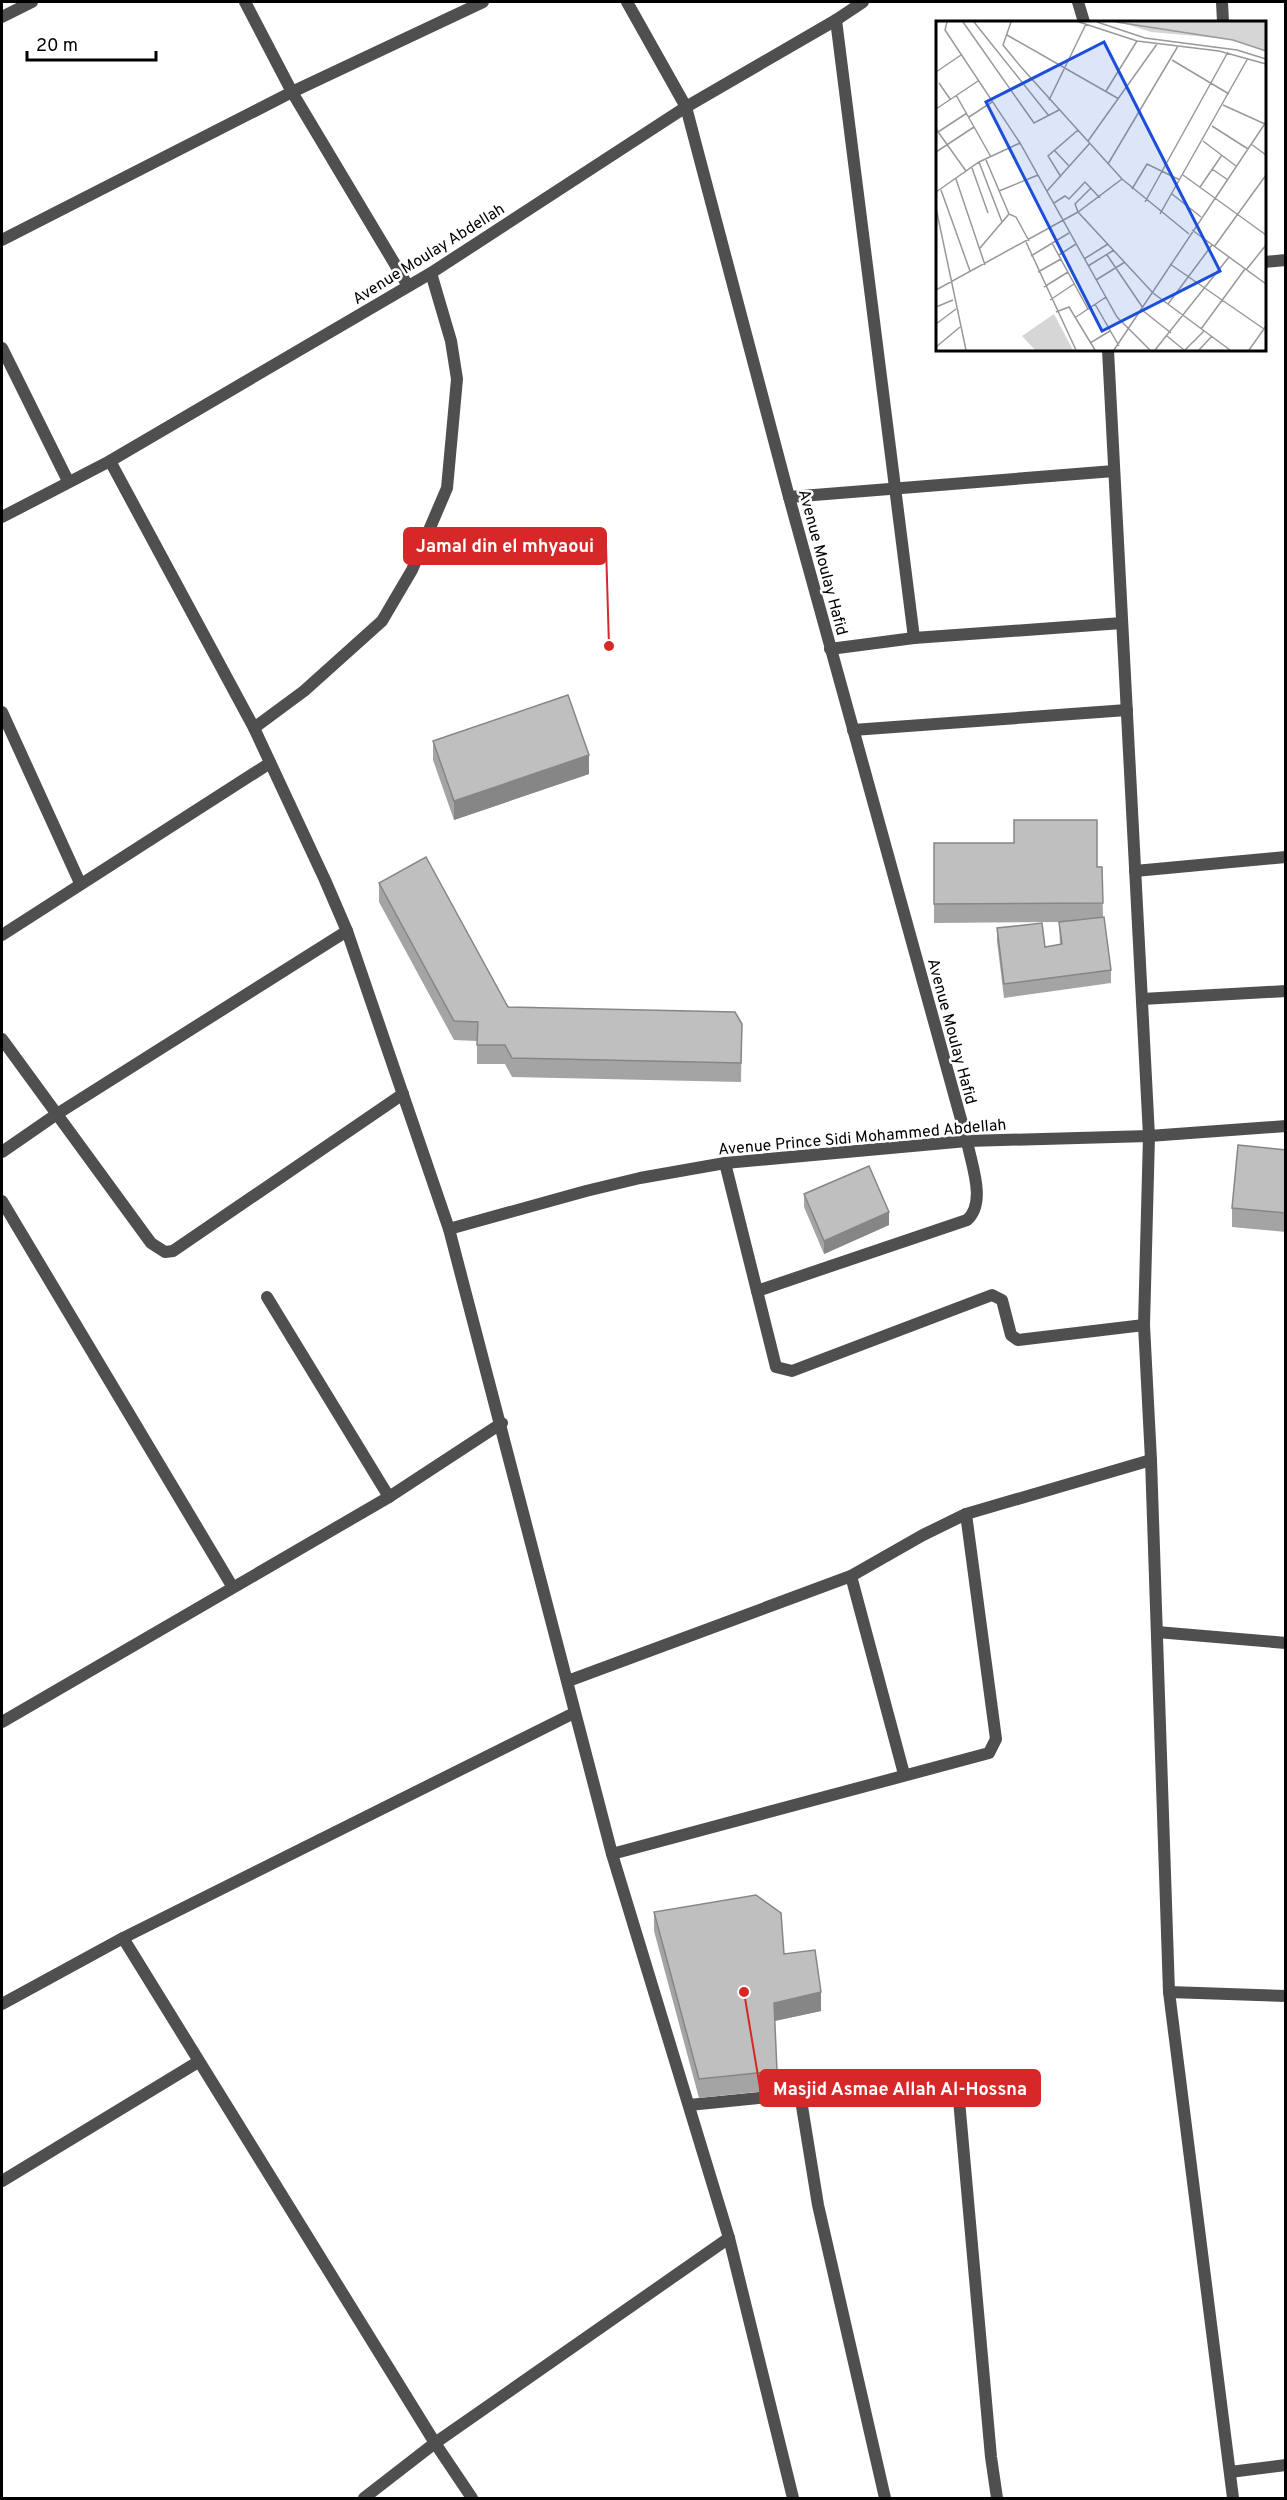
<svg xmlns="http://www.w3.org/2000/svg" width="1287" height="2500" font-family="Overpass,sans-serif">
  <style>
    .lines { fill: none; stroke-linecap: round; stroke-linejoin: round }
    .service { stroke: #4f4f4f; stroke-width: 12 }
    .pedestrian { stroke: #4f4f4f; stroke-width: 12 }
    .minor { stroke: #4f4f4f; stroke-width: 12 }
    .tertiary { stroke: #4f4f4f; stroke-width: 12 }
    .wall { fill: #a4a4a4 }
    .shaded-wall { fill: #868686 }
    .building { fill: #bfbfbf; stroke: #868686; stroke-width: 1.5 }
    .labels { text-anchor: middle; stroke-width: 5; stroke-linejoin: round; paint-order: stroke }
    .street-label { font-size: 16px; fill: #000; stroke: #fff }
    .inset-road { fill: none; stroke: #999; stroke-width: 1.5 }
    .view { fill: #1d4ed8; fill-opacity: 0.15; stroke: #1d4ed8; stroke-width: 3 }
    .inset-edge { fill: none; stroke: #000; stroke-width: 3 }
    .leader { fill: none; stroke: #d62828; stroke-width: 2 }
    .callout-dot { fill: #d62828; stroke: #fff; stroke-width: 2 }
    .callout { fill: #d62828; stroke: #d62828; stroke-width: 2 }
    .callout-label { font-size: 18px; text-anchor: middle; font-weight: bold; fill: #fff }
  </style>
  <rect width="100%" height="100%" fill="#fff"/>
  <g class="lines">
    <!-- service -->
    <polyline class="service" points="254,728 304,691 382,621 412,570 447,488 457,379 451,341 431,273"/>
    <!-- pedestrian -->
    <g class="pedestrian">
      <polyline points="2,1201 232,1586"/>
      <polyline points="267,1297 389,1497"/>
    </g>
    <!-- minor -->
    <g class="minor">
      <polyline points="245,2 292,92 408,286"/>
      <path d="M627,2L686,107L789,497L967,1141C971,1164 987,1202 967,1220L757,1291"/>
      <polyline points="1078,2 1084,22"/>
      <polyline points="1222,2 1223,22"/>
      <polyline points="2,17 32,2"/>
      <polyline points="836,20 914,638"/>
      <polyline points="2,240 292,92 483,2"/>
      <polyline points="1264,262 1286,260"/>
      <polyline points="2,348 68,481"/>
      <polyline points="1108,350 1149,1136 1144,1325 1151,1460 1169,1992 1233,2498"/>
      <polyline points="789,497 1114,471"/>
      <polyline points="830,649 914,638 1122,623"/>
      <polyline points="2,712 80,883"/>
      <polyline points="853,730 1127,710"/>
      <polyline points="1135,871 1286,857"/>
      <polyline points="2,935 270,763"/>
      <polyline points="1142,999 1286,991"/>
      <polyline points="2,1039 151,1243 165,1252 173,1251 403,1094"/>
      <polyline points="2,1152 57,1114 347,931"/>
      <polyline points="725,1163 776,1367 792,1371 992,1295 1002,1300 1011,1335 1018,1340 1144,1325"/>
      <polyline points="449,1229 612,1854 729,2238 793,2498"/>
      <polyline points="851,1576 904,1774"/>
      <polyline points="1157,1632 1286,1643"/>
      <polyline points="568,1681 851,1576 923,1535 966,1514 1151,1460"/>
      <polyline points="2,1722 389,1497 502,1423"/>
      <polyline points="612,1854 989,1753 996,1739 966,1514"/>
      <polyline points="123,1938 435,2443 472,2498"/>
      <polyline points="1169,1992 1286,1996"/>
      <polyline points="2,2004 123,1938 574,1713"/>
      <polyline points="800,2094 818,2205 885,2498"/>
      <polyline points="689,2105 800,2094 939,2087 952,2090 959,2100 991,2457 997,2498"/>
      <polyline points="2,2181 198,2062"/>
      <polyline points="1230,2472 1286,2465"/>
      <polyline points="364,2498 435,2443 729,2238"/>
    </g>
    <!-- tertiary -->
    <g class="tertiary">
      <polyline points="110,461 254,728 325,880 347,931 449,1229 586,1191 640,1178 725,1163 967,1141 1149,1136 1286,1126"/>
      <polyline points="2,517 110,461 431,273 686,107 836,20 863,2"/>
    </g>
  </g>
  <!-- wall -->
  <g class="wall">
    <polygon points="433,741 589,774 454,820 433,760"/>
    <polygon points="934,843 1102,867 1103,917 1111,970 1111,983 1004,998 997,941 997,928 1045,947 1060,945 1059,922 934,923"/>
    <polygon points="379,883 508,1007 742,1024 741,1082 512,1077 505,1064 477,1064 477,1041 454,1040 379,902"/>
    <polygon points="1286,1150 1286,1232 1232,1227 1232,1208"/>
    <polygon points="804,1194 889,1225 824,1254 804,1207"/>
    <polygon points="654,1912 784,1954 821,2011 775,2021 777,2090 699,2098 654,1931"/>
  </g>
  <!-- shaded-wall -->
  <g class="shaded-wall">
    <polygon points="589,755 589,774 454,820 454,801"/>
    <polygon points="889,1212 889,1225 824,1254 824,1241"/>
    <polygon points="821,1992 821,2011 774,2021 774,2003"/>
  </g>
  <!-- building -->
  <g class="building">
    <polygon points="568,695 589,755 454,801 433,741"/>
    <polygon points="1014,820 1097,820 1097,867 1102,867 1103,903 934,904 934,843 1014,843"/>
    <polygon points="426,857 508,1007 735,1012 742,1024 741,1063 512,1058 505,1045 477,1045 478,1022 454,1021 379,883"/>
    <polygon points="1104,917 1111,970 1004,984 997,928 1042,923 1045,947 1062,944 1059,922"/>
    <polygon points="1238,1145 1286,1150 1286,1213 1232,1208"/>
    <polygon points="869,1166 889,1212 824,1241 804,1194"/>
    <polygon points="756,1895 781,1913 784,1954 815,1950 821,1992 774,2003 777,2071 699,2079 654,1912"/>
  </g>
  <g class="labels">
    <!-- street labels -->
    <g class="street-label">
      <text transform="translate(428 253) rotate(-32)" y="6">Avenue Moulay Abdellah</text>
      <text transform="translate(824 562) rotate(75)" y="6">Avenue Moulay Hafid</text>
      <text transform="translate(953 1031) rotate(75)" y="6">Avenue Moulay Hafid</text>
      <text transform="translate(862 1136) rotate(-5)" y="6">Avenue Prince Sidi Mohammed Abdellah</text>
    </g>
  </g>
  <!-- overview -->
  <g transform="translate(936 21)">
    <rect width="330" height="330" fill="#fff"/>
    <path d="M184,1H330V30L294,18L215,11ZM118,293L137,329H99L86,315Z" fill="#d6d6d6"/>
    <path class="inset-road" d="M11,1L9,9L84,122L181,296L214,329M27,1L98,102L123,89M38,1L113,95M75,1L67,24L85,46L186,158L253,213M143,1L201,20L283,30L330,43M161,1L209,17L301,29L330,38M180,1L297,19L330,30M71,14L183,78M236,39L293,73M0,51L25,34M3,62L14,78M170,70L201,20M20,74L55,136M113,79L150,3M287,84L329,103M0,88L42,60M33,96L56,81M276,105L312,128M0,108L30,150M2,111L31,92M152,120L221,23M267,120L300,145M315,123L330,134M119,130L133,145M0,131L38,106M50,139L73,193M43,141L66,201M172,143L242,25M36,147L52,192M276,148L292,159M247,154L330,214M125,156L112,135L142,109M20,158L49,244M264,166L286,134M155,167L139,183L142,191L217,272L294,329M196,168L211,143L244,159M5,169L34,250M63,170L102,154M111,170L154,122M0,171L43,141L84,122M236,173L265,196M209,181L292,31M118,182L129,175L133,178L149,161L164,177M0,187L30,329M224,193L312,37M256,209L330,263M90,221L140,329M116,222L152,288M278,226L330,154M44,227L73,193L80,196L93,220M123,234L140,223M171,234L207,287M95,235L133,212M148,238L172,223M234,243L328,308M152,245L178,229M310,249L330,224M102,251L125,238M160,259L189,241M108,266L132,251M0,269L142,191L186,158M114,279L138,263M159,283L183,325M232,283L276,224M0,286L17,279M206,289L235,312M120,291L133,286L159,329M140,296L170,276M0,303L20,288M265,308L309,248M231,315L248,329M154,322L174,310M0,326L24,306M178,329L330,101M219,329L293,236M249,329L268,310M263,329L276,315M313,329L330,305"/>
    <path class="view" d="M168,21L284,250L166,310L50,81Z"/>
    <rect width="330" height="330" class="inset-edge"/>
  </g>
  <!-- callouts -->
  <path class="leader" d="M609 646L606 546M744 1992L760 2088"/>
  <g class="callout-dot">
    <circle cx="609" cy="646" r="6"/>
    <circle cx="744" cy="1992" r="6"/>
  </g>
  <g class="callout">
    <rect x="404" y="528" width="202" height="36" rx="6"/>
    <rect x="760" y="2070" width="280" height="36" rx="6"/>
  </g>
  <g class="callout-label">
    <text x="505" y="552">Jamal din el mhyaoui</text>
    <text x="900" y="2095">Masjid Asmae Allah Al-Hossna</text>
  </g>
  <!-- border -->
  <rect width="1287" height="2500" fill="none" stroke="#000000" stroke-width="6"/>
  <!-- scale -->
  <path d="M27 51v9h129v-9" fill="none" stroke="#000000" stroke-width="3"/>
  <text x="36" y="51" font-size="18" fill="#000000" stroke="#ffffff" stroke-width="4.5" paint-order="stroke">20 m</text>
</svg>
